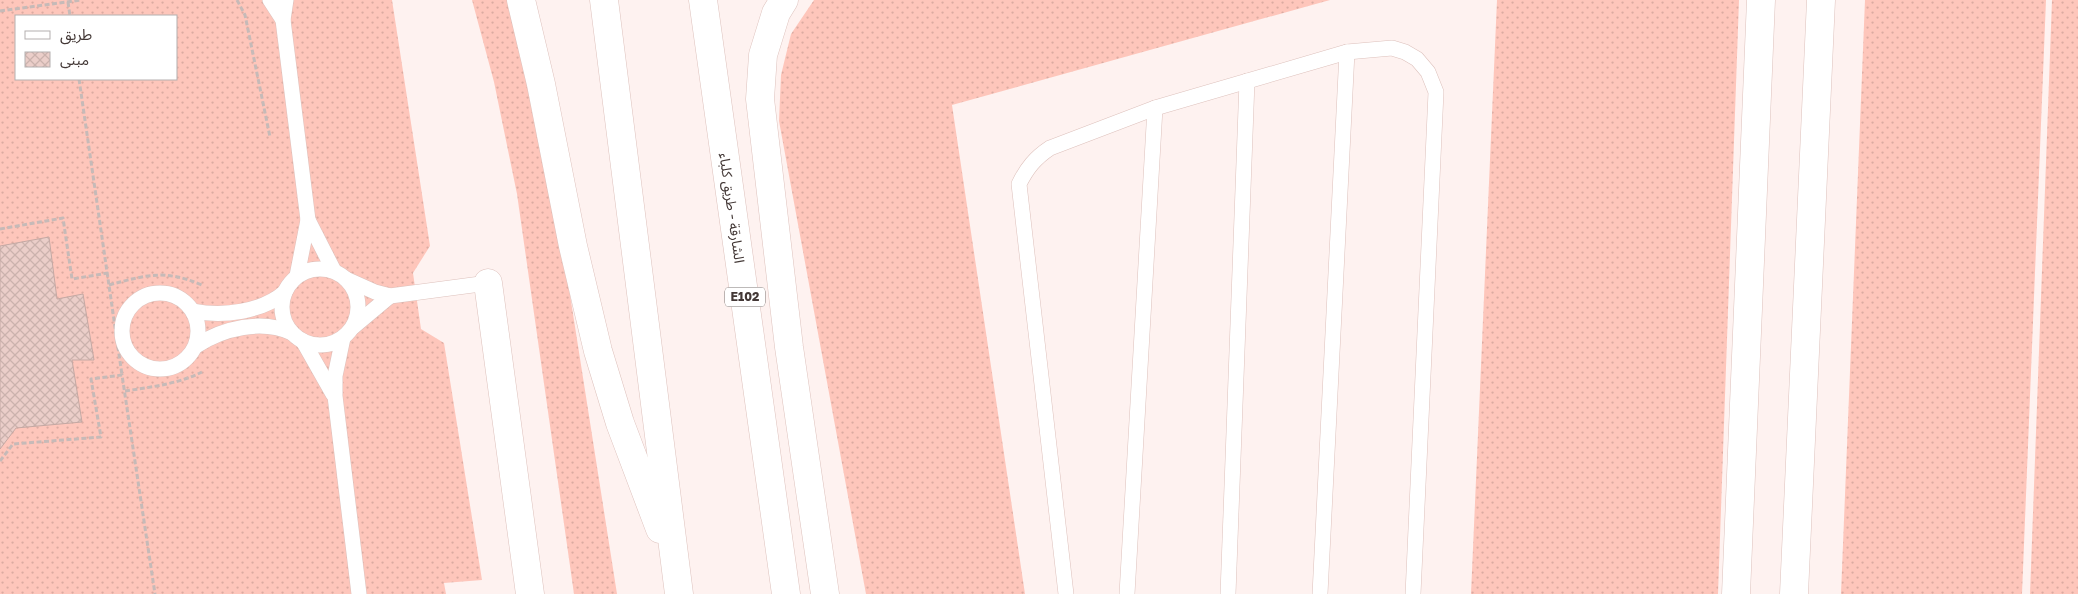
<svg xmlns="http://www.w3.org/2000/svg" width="2078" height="594" font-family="'Golos Text','Noto Sans Arabic',sans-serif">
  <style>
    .grass { fill: url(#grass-dots); fill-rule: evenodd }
    .building { fill: url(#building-cross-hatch); stroke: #c4a8a3 }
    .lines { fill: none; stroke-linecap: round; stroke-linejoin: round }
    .lane-casing { stroke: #ddc1bc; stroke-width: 16 }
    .secondary-casing { stroke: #ddc1bc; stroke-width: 29 }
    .highway-casing { stroke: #ddc1bc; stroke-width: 29 }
    .path { stroke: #c6bab8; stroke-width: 3; stroke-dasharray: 5 2.5; stroke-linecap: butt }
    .lane { stroke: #fff; stroke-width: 15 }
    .secondary { stroke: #fff; stroke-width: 28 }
    .highway { stroke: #fff; stroke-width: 28 }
    .labels { text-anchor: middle; stroke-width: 5; stroke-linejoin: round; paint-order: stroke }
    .shield { fill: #fff; stroke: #7b7472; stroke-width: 1 }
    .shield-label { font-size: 12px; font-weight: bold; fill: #433836 }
    .street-label { font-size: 14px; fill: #433836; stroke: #fff }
  </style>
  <defs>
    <pattern id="grass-dots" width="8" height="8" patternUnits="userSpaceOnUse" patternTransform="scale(1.25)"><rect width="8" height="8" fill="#fec6bb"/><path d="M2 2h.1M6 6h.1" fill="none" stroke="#dbaba1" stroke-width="1.8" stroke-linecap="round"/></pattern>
    <pattern id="building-cross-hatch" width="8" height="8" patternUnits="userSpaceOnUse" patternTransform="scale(1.25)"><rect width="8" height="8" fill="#ebcec9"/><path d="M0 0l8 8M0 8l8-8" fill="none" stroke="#cbb2ad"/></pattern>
  </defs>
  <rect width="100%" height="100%" fill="#fef2f0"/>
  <!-- grass -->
  <g class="grass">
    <path d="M0,0H392L430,246L413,273L421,329L444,343L482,580L444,583L446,594H0ZM16,16H176V79H16Z"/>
    <polygon points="472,0 520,0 532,53 617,594 574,594 517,194 494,82"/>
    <polygon points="814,0 1330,0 952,105 1025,594 866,594 779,121 781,75 791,34"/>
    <polygon points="1497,0 1739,0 1718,594 1471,594"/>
    <polygon points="1865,0 2046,0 2022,594 1841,594"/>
    <polygon points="2052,0 2078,0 2078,594 2030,594"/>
  </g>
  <!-- building -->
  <polygon class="building" points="49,237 57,299 83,294 94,360 72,360 82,422 16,428 0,449 0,246"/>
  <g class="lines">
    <defs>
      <g id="lane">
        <polyline points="270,0 283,20"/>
        <polyline points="286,0 283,20 308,220 297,276"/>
        <polyline points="308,220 334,271"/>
        <circle cx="320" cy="307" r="38"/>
        <polyline points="346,279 375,292 390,296 488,283"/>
        <circle cx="160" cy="331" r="38"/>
        <path d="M193,311C223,317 262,312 285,292"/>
        <polyline points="353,327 390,296"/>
        <polyline points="343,338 335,376 335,396 359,594"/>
        <polyline points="303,341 333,394"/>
        <path d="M196,346C223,328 262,319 292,333"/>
        <path d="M1066,594L1019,184C1027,168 1035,158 1050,148L1155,108L1347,52L1392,48L1405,52L1417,59L1428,72L1436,92L1413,594"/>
        <polyline points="1127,594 1155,108"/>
        <polyline points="1228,594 1247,81"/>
        <polyline points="1320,594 1347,52"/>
      </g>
      <g id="secondary">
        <polyline points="488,283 530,594"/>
        <polyline points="1736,594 1761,0"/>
        <polyline points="1794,594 1821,0"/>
      </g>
      <g id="highway">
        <polyline points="521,0 541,84 573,246 598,351 620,423 660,529"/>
        <polyline points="604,0 679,594"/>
        <polyline points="703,0 786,594"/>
        <polyline points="784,0 776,13 763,55 760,99 789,347 825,594"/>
      </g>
    </defs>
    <!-- lane casing -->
    <use href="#lane" class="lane-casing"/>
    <!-- secondary casing -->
    <use href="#secondary" class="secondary-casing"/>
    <!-- highway casing -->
    <use href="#highway" class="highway-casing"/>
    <!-- path -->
    <g class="path">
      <polyline points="237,0 245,15 270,137"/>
      <polyline points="68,2 70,16"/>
      <polyline points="0,11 81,0"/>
      <polyline points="79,79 122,375"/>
      <polyline points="0,229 63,218 72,279 108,273"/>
      <path d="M109,285C147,275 164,269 202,285"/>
      <path d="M125,391C151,387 178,384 202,372"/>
      <polyline points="0,461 13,444 101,437 91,379 122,375 155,594"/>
    </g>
    <!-- lane -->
    <use href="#lane" class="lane"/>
    <!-- secondary -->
    <use href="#secondary" class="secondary"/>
    <!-- highway -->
    <use href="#highway" class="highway"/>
  </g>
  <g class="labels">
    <!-- shield labels -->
    <rect class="shield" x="725" y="287.5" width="40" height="19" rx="4"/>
    <g class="shield-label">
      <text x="745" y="301">E102</text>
    </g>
    <!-- street labels -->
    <g class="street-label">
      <text transform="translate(732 208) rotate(82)" y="5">الشارقة - طريق كلباء</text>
    </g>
  </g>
  <!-- legend -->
  <rect x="15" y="15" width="162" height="65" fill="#ffffff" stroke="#b4afaf"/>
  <rect x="25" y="31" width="25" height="8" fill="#ffffff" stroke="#b4afaf"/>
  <text x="60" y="40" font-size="15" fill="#433836">طريق</text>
  <rect x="25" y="52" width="25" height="15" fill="url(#building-cross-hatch)" stroke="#b4afaf"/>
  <text x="60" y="65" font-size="15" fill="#433836">مبنى</text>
</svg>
